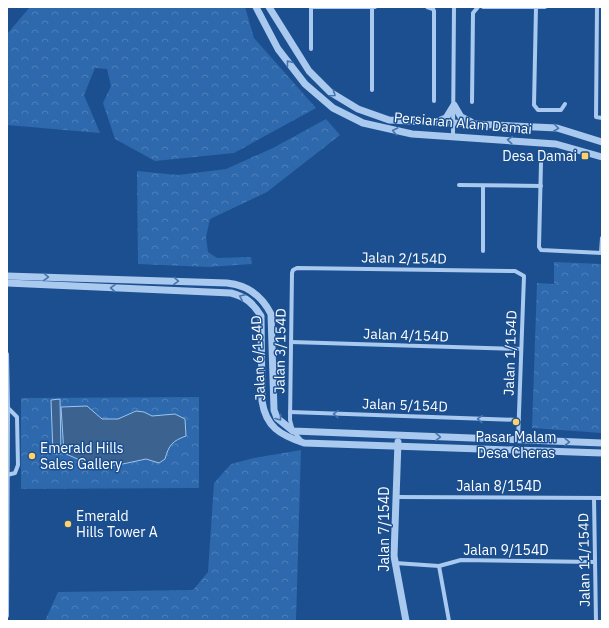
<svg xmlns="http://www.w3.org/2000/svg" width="609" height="628" font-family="'IBM Plex Sans',sans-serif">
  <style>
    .forest { fill: url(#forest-crowns) }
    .water { fill: #3c6290; stroke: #9cc4f0 }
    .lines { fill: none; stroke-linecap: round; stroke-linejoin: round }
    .minor { stroke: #a9c9ee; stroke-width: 4 }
    .tertiary { stroke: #a9c9ee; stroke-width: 7 }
    .oneway { stroke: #4674ac }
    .poi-dot { fill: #ffd166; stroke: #1b4f8f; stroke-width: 1.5 }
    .labels { text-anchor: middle; stroke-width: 3; stroke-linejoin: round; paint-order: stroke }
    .street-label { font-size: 14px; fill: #fff; stroke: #1b4f8f }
    .poi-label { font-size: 14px; fill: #fff; stroke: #1b4f8f; text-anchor: start }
  </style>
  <defs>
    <pattern id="forest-crowns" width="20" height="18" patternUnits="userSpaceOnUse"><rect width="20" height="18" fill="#2e69ad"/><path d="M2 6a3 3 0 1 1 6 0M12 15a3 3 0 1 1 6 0" fill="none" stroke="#4d80b9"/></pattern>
  </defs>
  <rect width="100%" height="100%" fill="#1b4f8f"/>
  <!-- forest -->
  <g class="forest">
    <polygon points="30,7 245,7 254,38 316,108 234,153 155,161 115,139 103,103 111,86 107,69 95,68 84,95 100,133 7,125 7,34"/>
    <polygon points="326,119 340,135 267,192 210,219 206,237 208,252 217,258 251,257 252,264 208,267 138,264 137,171 178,175 226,169 273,148"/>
    <polygon points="554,262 602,264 602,433 532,428 537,283 554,284"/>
    <polygon points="199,397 199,488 21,489 21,398"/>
    <polygon points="301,450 296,621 45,621 58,592 193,590 208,572 214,483 231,464 254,458"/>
  </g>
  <!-- water -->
  <g class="water">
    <polygon points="60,399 61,454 53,454 51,400"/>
    <path d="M87,406L102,419H118L136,411L144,412L152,416L175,414L185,419L186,436C172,441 169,445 165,459L159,463L146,459L118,465L93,466L64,453L61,407Z"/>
  </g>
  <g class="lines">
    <!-- minor -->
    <g class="minor">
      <polyline points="427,7 433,9 434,11 434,101"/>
      <polyline points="483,7 545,7"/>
      <polyline points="536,7 534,105 538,110 561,110 565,104"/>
      <polyline points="597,7 596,117 602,118"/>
      <polyline points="311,49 311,7 375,7"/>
      <polyline points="372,90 372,7"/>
      <polyline points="472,102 473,13 478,7"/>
      <polyline points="453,136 454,7"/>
      <polyline points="541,163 539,247 541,250 602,253"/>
      <polyline points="459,185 541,186"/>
      <polyline points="483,186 483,251"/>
      <polyline points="601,253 602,238"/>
      <polyline points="291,342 521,349"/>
      <polyline points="7,354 8,407 7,616"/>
      <polyline points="290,412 519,420"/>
      <polyline points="302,441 293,431 290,420 292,273 293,270 297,268 515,271 524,276 518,440"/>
      <polyline points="7,475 15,473 18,465 17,417 7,407"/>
      <polyline points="396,497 602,498"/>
      <polyline points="594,498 596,621"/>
      <polyline points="395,563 439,566 461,560 595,562"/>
      <polyline points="439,566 449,621"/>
    </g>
    <!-- tertiary -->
    <g class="tertiary">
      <polyline points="256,7 278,49 305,84 333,108 363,123 412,134 556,144 602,157"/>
      <polyline points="269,7 309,71 330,92 358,109 389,120 557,128 602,142"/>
      <polyline points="438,121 446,118 454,105 461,117 471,122"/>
      <path d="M7,276L227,283C247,285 262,296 271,314L274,410L277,418L293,431L602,443"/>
      <path d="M7,283L231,293C246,297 253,303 261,316L262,401C266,427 280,435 304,443L602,453"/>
      <polyline points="398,442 394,556 406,621"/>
    </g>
  </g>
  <!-- one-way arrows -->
  <defs><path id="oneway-chevron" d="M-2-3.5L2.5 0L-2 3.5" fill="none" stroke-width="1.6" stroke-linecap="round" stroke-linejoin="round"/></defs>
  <g class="oneway">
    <use href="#oneway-chevron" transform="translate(289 63) rotate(-127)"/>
    <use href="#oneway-chevron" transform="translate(333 94) rotate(35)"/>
    <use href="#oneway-chevron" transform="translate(556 128) rotate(8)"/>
    <use href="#oneway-chevron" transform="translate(395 131) rotate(-169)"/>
    <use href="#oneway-chevron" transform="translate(510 140) rotate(-175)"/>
    <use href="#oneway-chevron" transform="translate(46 277) rotate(2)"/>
    <use href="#oneway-chevron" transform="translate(176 281) rotate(2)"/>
    <use href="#oneway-chevron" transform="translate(113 288) rotate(-178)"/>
    <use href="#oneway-chevron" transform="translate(242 297) rotate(-155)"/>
    <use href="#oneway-chevron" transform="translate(336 414) rotate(-178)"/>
    <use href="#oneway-chevron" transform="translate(279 418) rotate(53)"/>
    <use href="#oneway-chevron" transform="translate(480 419) rotate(-178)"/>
    <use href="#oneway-chevron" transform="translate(438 437) rotate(2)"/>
    <use href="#oneway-chevron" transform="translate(567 442) rotate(2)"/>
  </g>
  <!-- markers -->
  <g class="poi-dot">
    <rect x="581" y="152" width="8" height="8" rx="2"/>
    <circle cx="516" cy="422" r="4"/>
    <circle cx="32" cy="456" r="4"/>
    <circle cx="68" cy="524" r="4"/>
  </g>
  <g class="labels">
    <!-- street labels -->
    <g class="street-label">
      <text transform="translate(463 123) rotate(5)" y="5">Persiaran Alam Damai</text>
      <text transform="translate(404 258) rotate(1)" y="5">Jalan 2/154D</text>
      <text transform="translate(406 335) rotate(2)" y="5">Jalan 4/154D</text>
      <text transform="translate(280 351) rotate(-89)" y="5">Jalan 3/154D</text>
      <text transform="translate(510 353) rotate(-88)" y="5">Jalan 1/154D</text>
      <text transform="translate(258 358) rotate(-93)" y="5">Jalan 6/154D</text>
      <text transform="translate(405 405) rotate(2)" y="5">Jalan 5/154D</text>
      <text x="499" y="491">Jalan 8/154D</text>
      <text transform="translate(384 529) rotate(-90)" y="5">Jalan 7/154D</text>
      <text x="506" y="555">Jalan 9/154D</text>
      <text transform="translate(584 560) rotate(-91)" y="5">Jalan 11/154D</text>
    </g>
    <!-- poi labels -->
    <g class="poi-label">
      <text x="577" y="161" text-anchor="end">Desa Damai</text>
      <text x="516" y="442" text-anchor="middle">Pasar Malam<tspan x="516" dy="16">Desa Cheras</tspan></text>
      <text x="40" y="453">Emerald Hills<tspan x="40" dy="16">Sales Gallery</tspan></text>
      <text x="76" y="521">Emerald<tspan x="76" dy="16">Hills Tower A</tspan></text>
    </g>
  </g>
  <!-- border -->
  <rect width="609" height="628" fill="none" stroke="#ffffff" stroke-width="16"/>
</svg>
